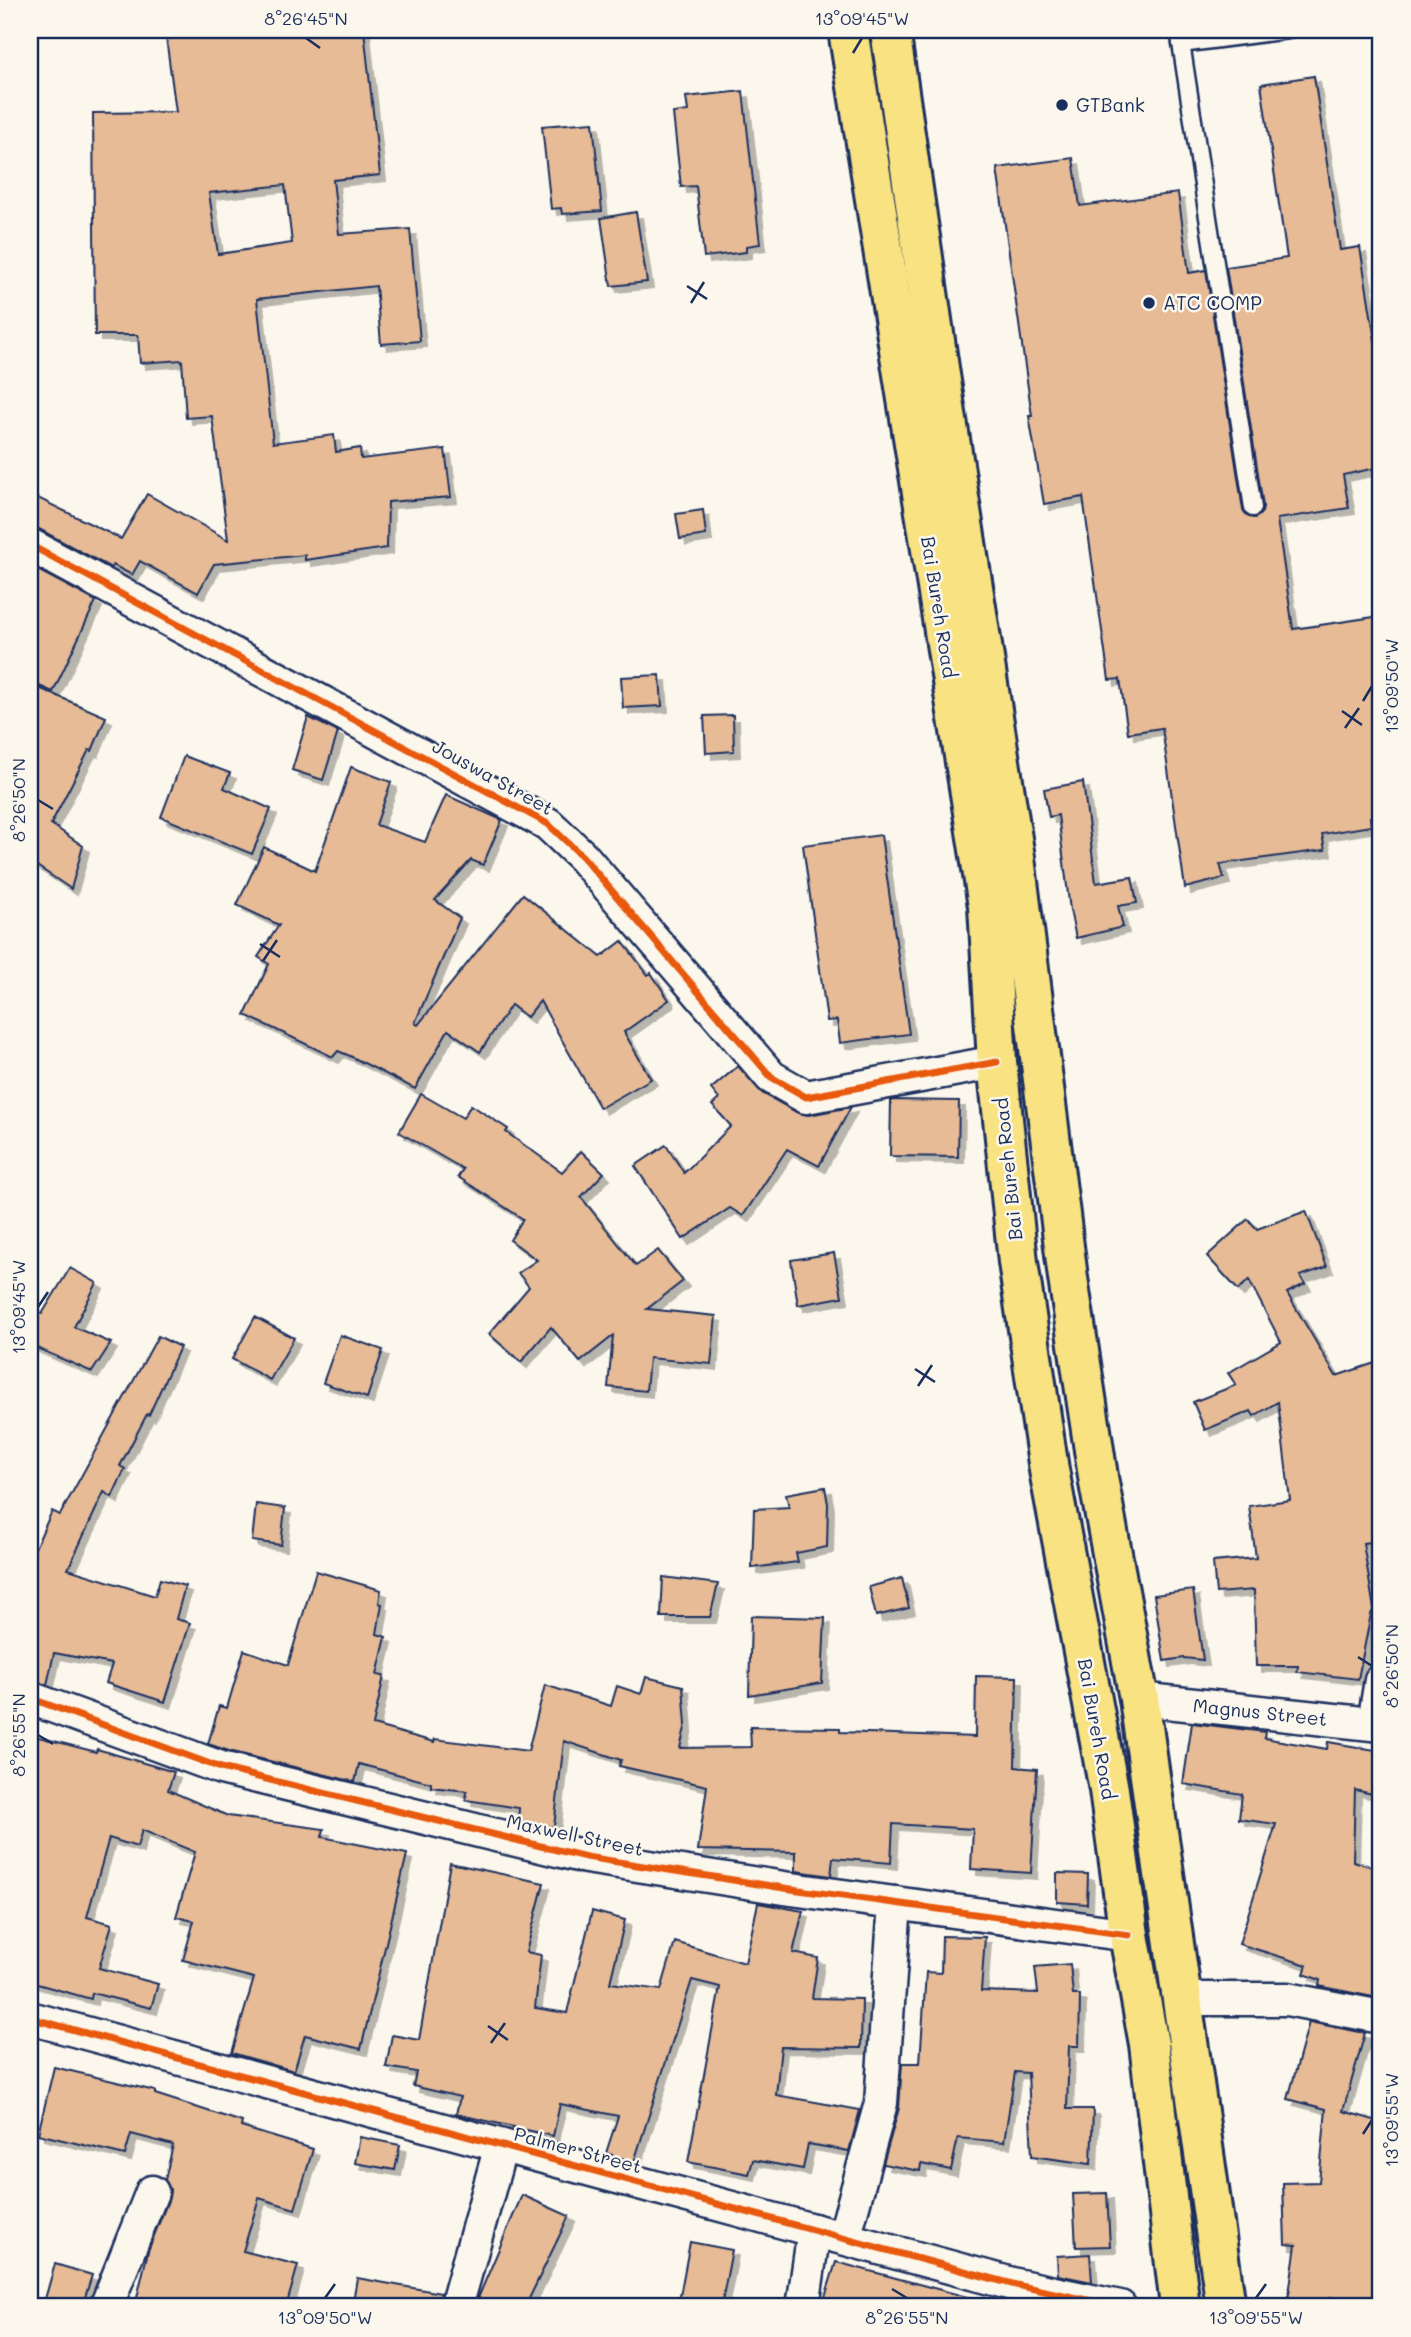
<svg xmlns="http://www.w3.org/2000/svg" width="1411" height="2337" font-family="Mali,sans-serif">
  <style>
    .building { fill: #e6bb96; stroke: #1b2f5e; stroke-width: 2; fill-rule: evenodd; filter: url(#shadow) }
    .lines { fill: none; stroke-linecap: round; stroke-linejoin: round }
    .service-casing { stroke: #1b2f5e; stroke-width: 21 }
    .minor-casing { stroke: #1b2f5e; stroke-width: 37 }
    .trunk-casing { stroke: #1b2f5e; stroke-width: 44 }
    .service { stroke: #fbf7ec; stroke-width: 16 }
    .minor { stroke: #fbf7ec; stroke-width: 32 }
    .trunk { stroke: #f8e281; stroke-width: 38 }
    .cycleway-casing { stroke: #fbf7ec; stroke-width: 11 }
    .cycleway { stroke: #e8590c; stroke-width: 7 }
    .ticks { fill: none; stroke: #1b2f5e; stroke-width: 2.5 }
    .poi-dot { fill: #1b2f5e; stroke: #fbf7ec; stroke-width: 2.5 }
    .labels { text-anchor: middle; stroke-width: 5; stroke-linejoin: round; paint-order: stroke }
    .poi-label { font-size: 19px; fill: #1b2f5e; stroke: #fbf7ec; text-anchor: start }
    .street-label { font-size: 19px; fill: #1b2f5e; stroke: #fbf7ec }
    .neatline { fill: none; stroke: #1b2f5e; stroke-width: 2.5 }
    .ticks-label { font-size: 18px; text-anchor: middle; fill: #1b2f5e }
  </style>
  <defs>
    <filter id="shadow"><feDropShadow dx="6" dy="6" stdDeviation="0" flood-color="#0004"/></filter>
  </defs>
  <rect width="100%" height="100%" fill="#fbf7ec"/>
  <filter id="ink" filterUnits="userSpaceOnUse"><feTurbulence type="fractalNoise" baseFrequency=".0143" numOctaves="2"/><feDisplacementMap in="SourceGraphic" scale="14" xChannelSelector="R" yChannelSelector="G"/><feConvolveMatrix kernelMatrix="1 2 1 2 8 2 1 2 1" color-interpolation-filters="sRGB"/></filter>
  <g filter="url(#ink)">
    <!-- building -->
    <g class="building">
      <path d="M165,30H364L380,175L333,180L339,234L410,229L420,341L381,344L376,286L257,299L273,443L334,435L336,452L360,448L361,459L445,449L451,497L388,502L387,548L305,560V555L214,564L198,593L140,561L132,575L113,565L111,568L39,529L30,527V494L121,539L147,494L228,540L212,416L186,418L182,360L140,363L138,335H95L93,113L176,112ZM285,185L292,243L218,254L209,193Z"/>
      <polygon points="1314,76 1340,250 1360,247 1381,377 1381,467 1343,475 1349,508 1277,519 1293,629 1381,616 1381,815 1370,817 1371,826 1322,834 1325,850 1220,864 1224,878 1185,888 1162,728 1128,733 1120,679 1109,680 1083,497 1044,504 1029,416 1032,416 997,168 1073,158 1080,206 1178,193 1189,273 1206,270 1243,510 1249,517 1255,518 1262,512 1263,506 1226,267 1287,258 1261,84"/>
      <polygon points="743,91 760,244 746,246 746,252 704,257 696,186 681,187 673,113 688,111 686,97"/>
      <polygon points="593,122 602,211 562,214 561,208 551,209 542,126"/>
      <polygon points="636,212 647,282 611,286 601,218"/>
      <polygon points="703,510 706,535 680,539 676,514"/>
      <polygon points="30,566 96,601 53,692 30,682"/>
      <polygon points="660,675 662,706 623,708 621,677"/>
      <polygon points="39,688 106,717 92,751 89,750 51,824 83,846 71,889 31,862 30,865 30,710"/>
      <polygon points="733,715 734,751 706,753 704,716"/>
      <polygon points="308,717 338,732 323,780 292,770"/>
      <polygon points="184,756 230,773 224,788 271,809 252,854 161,817"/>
      <polygon points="351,767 391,782 376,825 425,842 446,795 502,820 483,865 471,860 435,900 460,918 415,1023 418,1025 523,894 601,957 622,941 648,975 651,973 669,1000 624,1032 651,1079 600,1108 540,1001 527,1017 511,1005 480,1052 448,1030 415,1089 350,1056 338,1051 333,1057 245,1015 269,964 258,957 279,925 237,905 264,847 315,871"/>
      <polygon points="1083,782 1096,883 1132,877 1137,903 1118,906 1123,927 1076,938 1070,910 1058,815 1049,817 1044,789"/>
      <polygon points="881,835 909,1034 840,1043 837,1020 827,1021 803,845"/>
      <polygon points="738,1066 762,1093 798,1113 809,1115 851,1107 819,1166 787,1149 743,1216 730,1208 683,1239 635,1166 666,1145 684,1173 731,1126 712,1105 719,1099 711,1089"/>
      <polygon points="421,1094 463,1118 471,1105 508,1129 506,1132 562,1172 581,1151 604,1173 581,1197 636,1266 658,1250 683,1281 647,1309 716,1316 711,1364 649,1358 646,1391 608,1387 613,1336 580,1362 551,1327 521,1362 489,1334 529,1287 518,1273 537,1260 510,1240 523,1219 458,1177 463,1169 399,1132"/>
      <polygon points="891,1100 959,1101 958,1157 890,1156"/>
      <polygon points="1306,1211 1327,1267 1300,1276 1305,1284 1287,1293 1336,1376 1381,1361 1381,1541 1363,1543 1374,1609 1371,1614 1358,1679 1297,1672 1298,1666 1256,1666 1254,1590 1216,1593 1213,1562 1256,1558 1249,1506 1290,1500 1278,1402 1254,1416 1251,1411 1205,1430 1193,1402 1236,1385 1228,1373 1281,1342 1249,1280 1238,1290 1207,1256 1248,1219 1257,1229"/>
      <polygon points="834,1253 842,1297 798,1305 791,1260"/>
      <polygon points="70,1268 97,1283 74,1327 111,1343 92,1372 30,1345 30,1307 42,1314"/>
      <polygon points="255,1317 294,1338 270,1380 232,1359"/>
      <polygon points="340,1335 383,1350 367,1398 323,1383"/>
      <polygon points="158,1336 180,1347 149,1415 147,1414 120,1466 125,1469 112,1497 104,1492 68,1569 155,1596 160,1579 185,1586 176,1619 190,1623 165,1702 106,1683 112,1664 54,1653 47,1685 30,1680 30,1559 52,1511 60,1515"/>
      <polygon points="825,1487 828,1504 827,1547 796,1553 798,1562 752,1568 754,1509 789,1507 786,1494"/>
      <polygon points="256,1504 285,1508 281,1545 252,1541"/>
      <polygon points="316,1571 381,1590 379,1603 382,1604 377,1634 386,1637 377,1675 384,1676 373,1725 434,1742 435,1739 528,1751 545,1685 611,1706 617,1686 641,1694 646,1677 683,1686 686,1724 680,1748 751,1747 750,1727 840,1728 840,1732 975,1737 976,1676 1017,1677 1015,1767 1037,1769 1031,1873 971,1869 973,1829 893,1824 891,1863 833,1858 831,1876 796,1871 796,1852 698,1850 707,1786 619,1766 621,1760 564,1741 554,1827 518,1822 519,1808 466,1800 467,1791 431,1787 431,1783 359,1764 355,1782 229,1751 208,1744 219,1706 227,1708 244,1650 288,1665"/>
      <polygon points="663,1577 718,1584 710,1617 661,1617"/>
      <polygon points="902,1578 909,1608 876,1616 869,1587"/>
      <polygon points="1193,1590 1203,1660 1184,1658 1164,1661 1154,1595"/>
      <polygon points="751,1616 825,1618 822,1683 749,1695"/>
      <polygon points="1192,1723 1265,1732 1264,1738 1327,1749 1328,1742 1381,1751 1381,1796 1355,1790 1353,1861 1381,1869 1381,1970 1373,1997 1319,1986 1320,1980 1304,1974 1307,1965 1239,1944 1276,1824 1239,1819 1242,1794 1183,1784"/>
      <polygon points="35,1736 96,1752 97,1749 174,1772 168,1790 228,1816 324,1829 322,1837 407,1854 361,2049 305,2035 294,2071 232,2053 254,1978 183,1960 194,1921 176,1917 195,1852 142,1830 137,1847 109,1838 87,1917 112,1924 99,1968 158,1984 151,2008 92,1993 91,1999 30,1982 30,1755"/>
      <polygon points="450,1863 544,1883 526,1952 541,1955 535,2008 567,2013 592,1911 625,1920 610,1983 661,1990 675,1942 745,1963 758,1903 803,1911 793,1953 818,1958 812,1998 862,1999 861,2048 781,2047 776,2095 860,2110 849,2151 808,2144 803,2169 753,2160 749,2174 688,2162 720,1987 692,1980 634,2162 606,2153 618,2116 560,2104 553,2136 456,2114 460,2097 413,2086 416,2072 386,2067 392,2035 419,2040"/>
      <polygon points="1057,1873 1088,1874 1087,1904 1057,1902"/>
      <polygon points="942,1936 985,1937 981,1991 1038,1993 1035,1967 1070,1964 1073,1995 1080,1995 1079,2046 1069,2046 1067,2109 1093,2109 1091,2164 1032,2156 1028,2073 1015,2072 1004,2142 958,2138 951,2170 921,2164 920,2171 883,2164 899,2108 902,2063 920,2063 926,1972 941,1973"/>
      <polygon points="1309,2022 1365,2033 1343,2111 1381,2122 1381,2307 1368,2307 1331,2297 1330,2307 1287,2307 1296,2245 1285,2244 1283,2183 1319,2182 1326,2109 1288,2099"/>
      <polygon points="54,2067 155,2091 155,2094 242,2122 241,2127 313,2149 295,2209 259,2198 243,2251 298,2265 286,2307 157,2307 136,2302 148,2251 169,2198 170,2189 165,2180 173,2145 131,2134 125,2155 38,2134"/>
      <polygon points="360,2137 400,2145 395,2170 355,2163"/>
      <polygon points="1107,2193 1110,2246 1076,2247 1073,2194"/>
      <polygon points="522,2195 569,2216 525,2307 497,2307 478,2298"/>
      <polygon points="690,2242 732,2250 721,2307 678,2307"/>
      <polygon points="1090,2254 1092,2282 1058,2275 1057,2256"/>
      <polygon points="836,2262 971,2298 970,2307 822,2307"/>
      <polygon points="55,2264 92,2275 82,2307 74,2307 45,2299"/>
      <polygon points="357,2278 441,2293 438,2307 352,2307"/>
    </g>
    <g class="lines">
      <defs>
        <g id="service">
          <polyline points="1179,30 1253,508"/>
          <polyline points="1181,44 1288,30"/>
        </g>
        <g id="minor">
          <polyline points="30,545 548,824 583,857 771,1077 806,1097 997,1062"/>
          <polyline points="30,1698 221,1768 586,1857 784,1888 1129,1935"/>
          <polyline points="1139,1699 1381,1725"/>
          <polyline points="1374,1723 1381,1680"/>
          <polyline points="1184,1999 1287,1999 1381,2017"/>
          <polyline points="30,2018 1016,2285 1120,2307"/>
          <polyline points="844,2238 881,2103 895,1903"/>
          <polyline points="106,2307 152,2192"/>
          <polyline points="456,2307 501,2146"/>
          <polyline points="803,2307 814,2230"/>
        </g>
        <g id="trunk">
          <polyline points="848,30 988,906 997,1062 1018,1262 1049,1470 1109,1790 1129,1935 1149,2044 1180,2307"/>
          <polyline points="890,30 940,375 1015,858 1068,1278 1099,1483 1139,1699 1226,2307"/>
        </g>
      </defs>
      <!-- service casing -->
      <use href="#service" class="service-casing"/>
      <!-- minor casing -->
      <use href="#minor" class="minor-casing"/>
      <!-- trunk casing -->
      <use href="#trunk" class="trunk-casing"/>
      <!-- service -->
      <use href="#service" class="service"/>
      <!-- minor -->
      <use href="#minor" class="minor"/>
      <!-- trunk -->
      <use href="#trunk" class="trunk"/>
      <defs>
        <g id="cycleway">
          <polyline points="30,545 548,824 583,857 771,1077 806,1097 997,1062"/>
          <polyline points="30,1698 221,1768 586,1857 784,1888 1129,1935"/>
          <polyline points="30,2018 1016,2285 1120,2307"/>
        </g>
      </defs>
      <!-- cycleway casing -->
      <use href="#cycleway" class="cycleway-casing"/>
      <!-- cycleway -->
      <use href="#cycleway" class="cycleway"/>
    </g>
  </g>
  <!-- ticks -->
  <path class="ticks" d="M306,38L320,48M853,53L862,38M687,286L707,299M691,303L704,282M1363,701L1372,686M1342,711L1362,725M1345,728L1359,708M38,800L53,809M260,944L280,957M263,961L277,940M38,1307L48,1292M915,1369L935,1382M918,1386L932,1365M1358,1657L1372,1666M38,1735L53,1744M488,2026L508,2040M491,2043L505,2023M1363,2134L1372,2120M892,2289L907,2298M325,2298L335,2284M1256,2298L1266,2284"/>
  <!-- markers -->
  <g class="poi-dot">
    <circle cx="1062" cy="105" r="7"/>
    <circle cx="1149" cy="303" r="7"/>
  </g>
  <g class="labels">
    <!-- poi labels -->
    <g class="poi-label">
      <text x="1076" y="112">GTBank</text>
      <text x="1163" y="310">ATC COMP</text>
    </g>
    <!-- street labels -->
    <g class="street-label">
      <text transform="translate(939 607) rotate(81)" y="7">Bai Bureh Road</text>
      <text transform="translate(493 777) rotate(29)" y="7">Jouswa Street</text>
      <text transform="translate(1008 1169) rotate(-96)" y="7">Bai Bureh Road</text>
      <text transform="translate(1260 1712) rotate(6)" y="7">Magnus Street</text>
      <text transform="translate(1097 1729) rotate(80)" y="7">Bai Bureh Road</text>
      <text transform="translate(575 1835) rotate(12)" y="7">Maxwell Street</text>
      <text transform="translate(578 2150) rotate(15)" y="7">Palmer Street</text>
    </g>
  </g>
  <!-- margin -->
  <rect width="1411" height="2337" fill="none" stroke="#fbf7ec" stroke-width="77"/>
  <rect x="38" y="38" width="1334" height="2260" class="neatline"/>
  <g class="ticks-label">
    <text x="306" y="25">8°26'45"N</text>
    <text x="862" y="25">13°09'45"W</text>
    <text transform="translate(1392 686) rotate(-90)" y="6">13°09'50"W</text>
    <text transform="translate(19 800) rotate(-90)" y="6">8°26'50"N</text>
    <text transform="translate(19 1307) rotate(-90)" y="6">13°09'45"W</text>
    <text transform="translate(1392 1666) rotate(-90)" y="6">8°26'50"N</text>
    <text transform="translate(19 1735) rotate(-90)" y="6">8°26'55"N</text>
    <text transform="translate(1392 2120) rotate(-90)" y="6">13°09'55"W</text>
    <text x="325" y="2324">13°09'50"W</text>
    <text x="907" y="2324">8°26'55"N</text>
    <text x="1256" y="2324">13°09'55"W</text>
  </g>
</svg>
